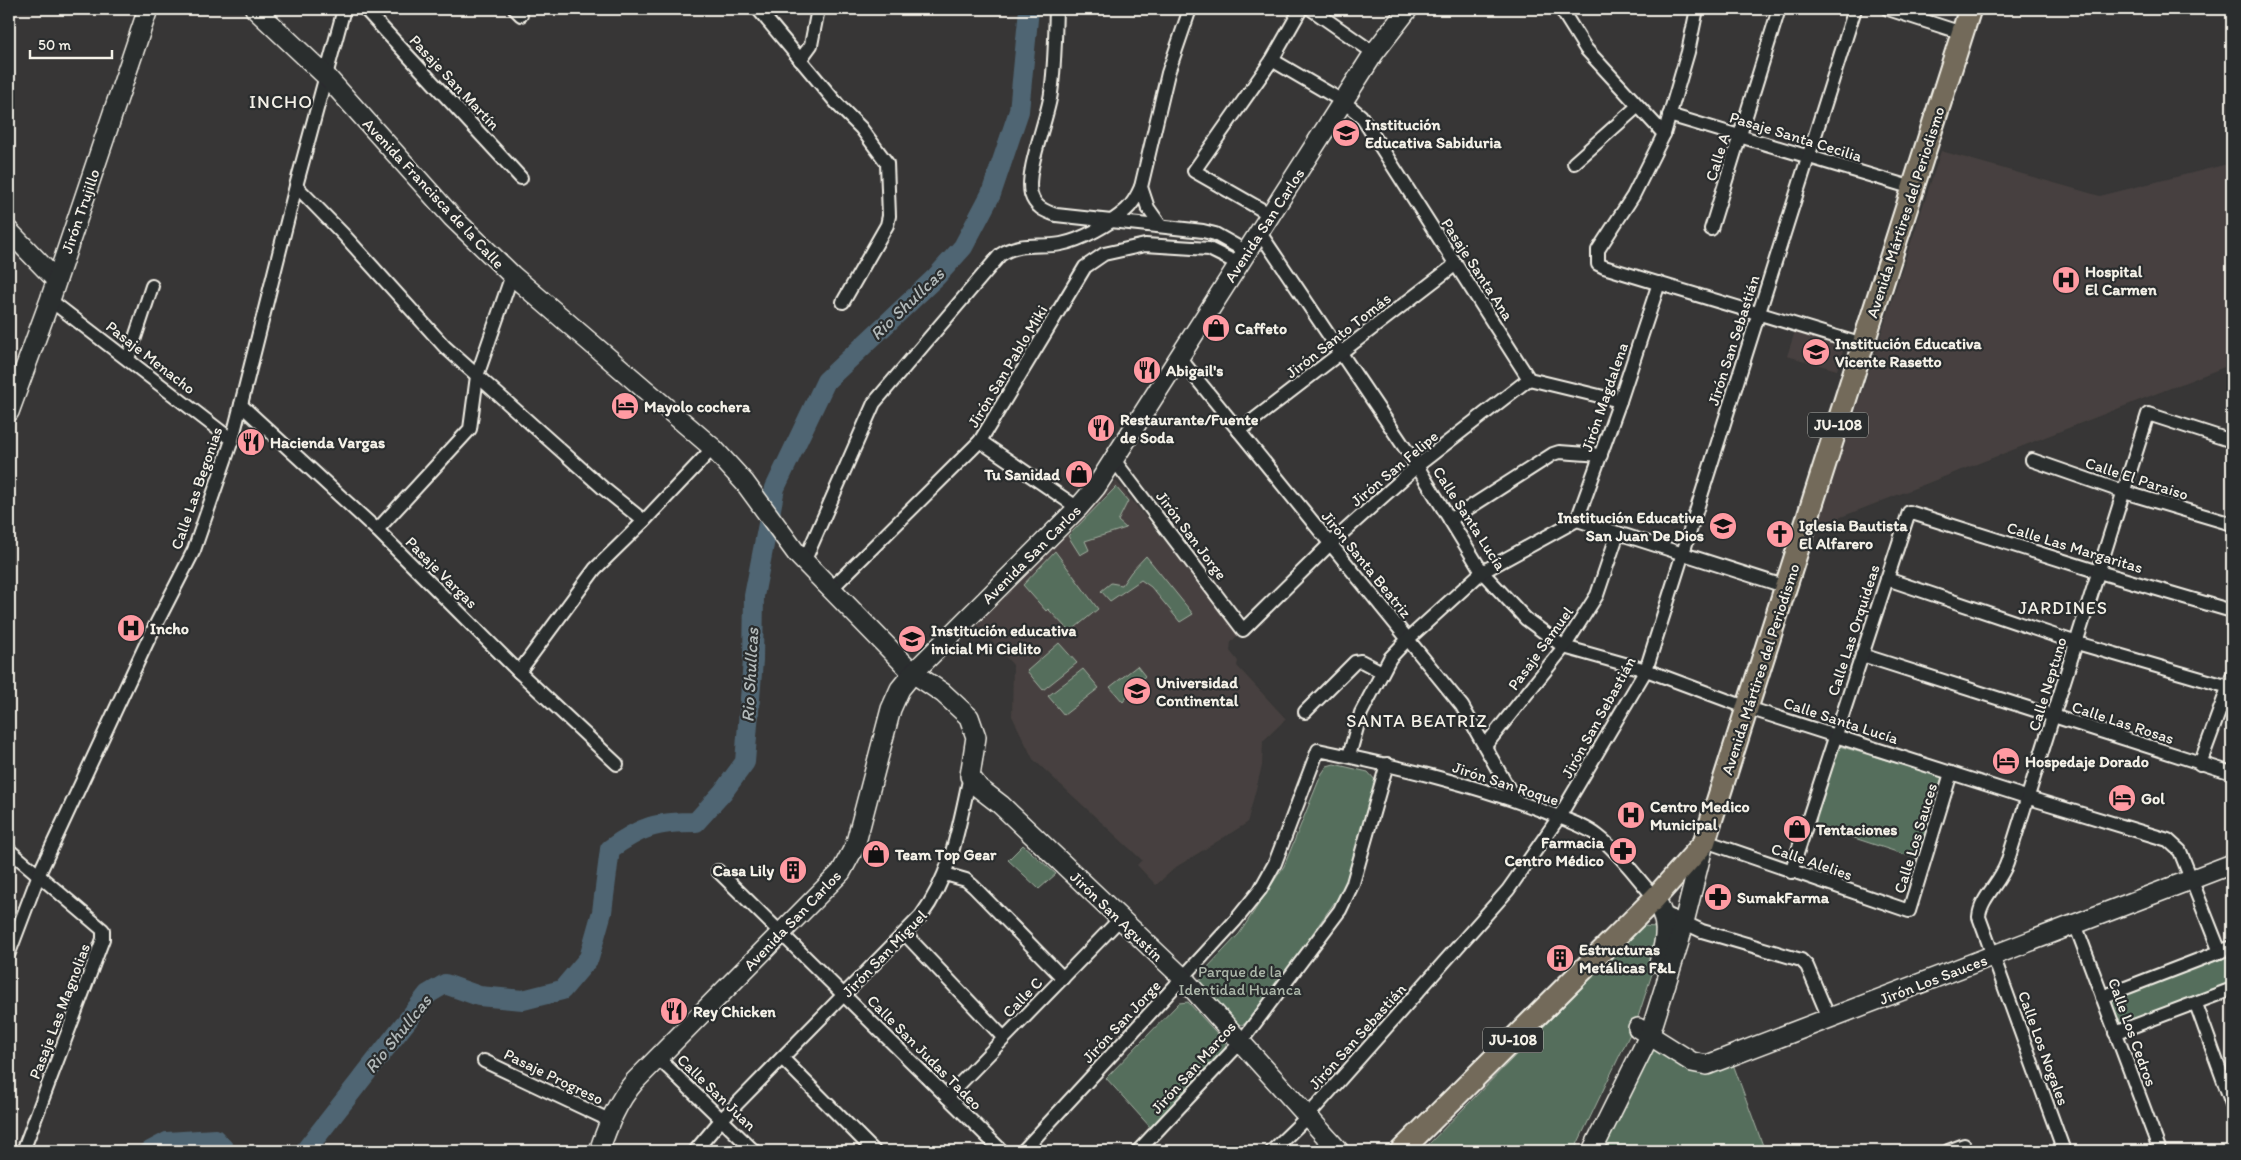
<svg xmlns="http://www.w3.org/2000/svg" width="2241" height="1160" font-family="Itim,sans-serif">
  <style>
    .built { fill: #47413f }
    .green { fill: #556e5c; stroke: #a4b0a2 }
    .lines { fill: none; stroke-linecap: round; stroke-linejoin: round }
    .river { stroke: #4f6573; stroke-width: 20 }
    .street-casing { stroke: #f4f1e8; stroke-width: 16 }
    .secondary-casing { stroke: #f4f1e8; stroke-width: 22 }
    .primary-casing { stroke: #f4f1e8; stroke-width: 25 }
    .street { stroke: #2a2d2e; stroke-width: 12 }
    .secondary { stroke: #2a2d2e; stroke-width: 19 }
    .primary { stroke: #736b5a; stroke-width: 21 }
    .labels { text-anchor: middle; stroke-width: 4.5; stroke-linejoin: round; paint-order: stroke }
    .shield { fill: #2a2d2e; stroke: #b7b6b0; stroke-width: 1 }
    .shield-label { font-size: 15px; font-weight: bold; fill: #f4f1e8 }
    .street-label { font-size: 16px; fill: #f4f1e8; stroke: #2a2d2e }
    .poi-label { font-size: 16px; font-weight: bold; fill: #f4f1e8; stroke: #2a2d2e; text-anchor: start }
    .park-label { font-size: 16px; fill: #acb6a9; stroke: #2a2d2e }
    .water-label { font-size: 18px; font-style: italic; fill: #b2b9b9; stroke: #2a2d2e }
    .neighbourhood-label { font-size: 18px; letter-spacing: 1px; fill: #f4f1e8; stroke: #2a2d2e }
    .quarter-label { font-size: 19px; letter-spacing: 1px; fill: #f4f1e8; stroke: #2a2d2e }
  </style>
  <rect width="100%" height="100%" fill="#373636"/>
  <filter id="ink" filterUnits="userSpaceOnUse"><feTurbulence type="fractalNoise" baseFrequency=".02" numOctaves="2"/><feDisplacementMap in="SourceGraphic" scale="10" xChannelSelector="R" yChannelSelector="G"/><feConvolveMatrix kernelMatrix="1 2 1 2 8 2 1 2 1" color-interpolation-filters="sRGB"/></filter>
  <g filter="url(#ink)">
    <!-- built -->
    <g class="built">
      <polygon points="1941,151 2100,196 2232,163 2232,364 1818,526"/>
      <polygon points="1796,328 1840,341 1844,348 1837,370 1787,356"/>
      <polygon points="1116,481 1233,624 1239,634 1231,642 1230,651 1238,661 1237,666 1286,719 1263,741 1262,766 1247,823 1176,867 1156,885 1137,865 1142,860 1033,759 1012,716 1013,665 977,625"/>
    </g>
    <!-- green -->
    <g class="green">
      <polygon points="1116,487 1128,501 1118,521 1126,528 1085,541 1089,550 1080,555 1068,536"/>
      <polygon points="1055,551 1098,609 1070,632 1048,609 1046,611 1023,585"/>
      <polygon points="1146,556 1193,614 1180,622 1151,587 1141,580 1110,601 1101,591 1111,583 1122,585 1131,572"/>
      <polygon points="1059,643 1077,663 1043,690 1027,671"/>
      <polygon points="1137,666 1145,676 1123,702 1110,687"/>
      <polygon points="1083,669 1099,688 1064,715 1048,696"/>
      <polygon points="1839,746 1943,777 1918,859 1815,825"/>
      <polygon points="1334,764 1368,772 1376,781 1375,793 1344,889 1249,1023 1236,1026 1201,988 1201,979 1206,969 1239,934 1284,866 1321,775 1327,766"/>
      <polygon points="1023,845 1056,874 1039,889 1008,860"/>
      <polygon points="1642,926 1657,927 1664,937 1638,1017 1574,1151 1422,1151"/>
      <polygon points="2232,951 2232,985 2128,1024 2118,1024 2111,1006 2116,996"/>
      <polygon points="1188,1002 1226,1043 1225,1053 1151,1128 1106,1078 1179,1003"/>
      <path d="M1653,1043C1667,1054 1685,1073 1703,1074C1712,1074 1724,1067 1733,1064L1765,1151H1601Z"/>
    </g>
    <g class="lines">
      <!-- river -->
      <g class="river">
        <polyline points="150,1151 167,1142 215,1139 226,1151"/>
        <path d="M305,1151L428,994L445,984L479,996L523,1000L562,990L589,958L602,912L610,849C642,826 657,822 696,822L723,792L745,762L753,660L754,596L775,488L826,381L936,277L963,247L991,194L1019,111L1029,9"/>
      </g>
      <defs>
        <g id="street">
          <polyline points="365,9 521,178"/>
          <polyline points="515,9 521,15"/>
          <polyline points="758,9 839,106 861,128 887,163 889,216 887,225 843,302"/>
          <path d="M1056,9C1055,37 1055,65 1051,93C1048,118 1025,171 1031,194C1035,207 1044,211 1056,215L1203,231L1215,234L1247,252"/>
          <polyline points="1311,9 1374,53"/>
          <polyline points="1561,9 1586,49 1664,134"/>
          <polyline points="1697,9 1688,52 1664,134 1633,196 1598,250 1598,264 1604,267 1863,345"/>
          <polyline points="1888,9 1962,33"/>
          <polyline points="800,60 811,45 818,9"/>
          <polyline points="1272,60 1344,102 1361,116 1529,379 1620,401"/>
          <polyline points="1669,115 1913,188"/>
          <polyline points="1574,163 1638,106"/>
          <polyline points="296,186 343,234 445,347 603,488 644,521 713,448"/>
          <polyline points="1271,215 1194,171 1272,60 1301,9"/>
          <polyline points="1160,225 1148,208 1141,187 1168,73 1190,9"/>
          <polyline points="1711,229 1779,9"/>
          <polyline points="1260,233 1417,466 1482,572 1526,619 1564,647 1646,670 1748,708 2029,798 2168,840 2180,851 2220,952"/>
          <polyline points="50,300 232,440"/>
          <polyline points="1179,357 1462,706 1515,800"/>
          <polyline points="128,359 152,286"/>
          <polyline points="241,405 377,530 519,672 617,764"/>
          <polyline points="1239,431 1456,264"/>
          <polyline points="980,441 1078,508"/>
          <polyline points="1114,460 1243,630 1330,544 1417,466 1529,379"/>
          <polyline points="2032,460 2124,492 2232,524"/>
          <polyline points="1450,520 1553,454 1559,452 1601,455"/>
          <polyline points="1577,520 1620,401 1659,283"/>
          <polyline points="377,530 470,429 477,376 512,275"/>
          <path d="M804,562L874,403L1000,255C1020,241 1039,248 1061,244C1082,240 1110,224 1126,210C1133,204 1137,196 1141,187"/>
          <polyline points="1887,579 2077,643 2229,687"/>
          <polyline points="831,589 980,441 1085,267 1104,254 1145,245 1209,249 1239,264"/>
          <polyline points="1862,655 2232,773"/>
          <polyline points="519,672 595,569 644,521"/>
          <polyline points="1305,712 1355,662 1361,661 1382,672"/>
          <polyline points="1485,746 1564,647 1597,595 1618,533"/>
          <polyline points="1349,756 1361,713 1390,658 1407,640 1482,572 1577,520 1787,587"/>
          <polyline points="2200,764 2232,677"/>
          <polyline points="1705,841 1909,911 1951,773"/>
          <polyline points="9,850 103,930 103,939 23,1151"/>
          <polyline points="718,871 1002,1151"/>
          <polyline points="1791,872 1909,512 2099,572 2232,611"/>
          <polyline points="945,874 966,880 974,887 1063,978"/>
          <polyline points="1664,913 1702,931 1801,960 1807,966 1829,1018"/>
          <polyline points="2075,924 2160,1151"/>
          <polyline points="905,934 1004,1038"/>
          <polyline points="9,953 39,874 148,640 194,550 232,440 296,186 344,9"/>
          <polyline points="2102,997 2232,947"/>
          <polyline points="2196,1004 2232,1104"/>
          <polyline points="2115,1033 2232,989"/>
          <polyline points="657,1057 754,1151"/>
          <polyline points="782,1058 874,1151"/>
          <polyline points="484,1061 609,1120"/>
          <polyline points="947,1097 1120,919"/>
          <path d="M695,1151L721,1120L921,916C952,874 959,825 970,776"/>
          <path d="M1023,1151L1235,921L1260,890L1275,863L1318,750C1395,766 1473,784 1546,812C1563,819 1584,825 1598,836C1620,853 1637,878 1655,898"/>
          <polyline points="1138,1151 1240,1043 1340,910 1353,883 1387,764"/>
          <polyline points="1272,1151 1306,1118 1508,890 1559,817 1646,670 1855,9"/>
          <polyline points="1948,1151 1964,1145"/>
          <path d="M2064,1151L1979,917C1980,899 2000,883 2007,863L2148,414L2232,441"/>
        </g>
        <g id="secondary">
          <polyline points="255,9 327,77 452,217 512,275 713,448 745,483 797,554 913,673 943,693 969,717 976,737 970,776 979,788 1001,805 1183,978 1339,1151"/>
          <polyline points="9,231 56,280"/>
          <polyline points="9,412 50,300 148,9"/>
          <path d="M1655,898C1669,922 1667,937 1659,963"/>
          <polyline points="1638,1028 1692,1062 1707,1065 2232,864"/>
          <path d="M599,1151C608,1125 617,1102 635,1081L841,872L855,846L891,709L900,689L913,673L1078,508L1096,487L1374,53L1408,9"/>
          <polyline points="1592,1151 1650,1034 1679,942 1704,843"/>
        </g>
        <polyline id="primary" points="1401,1151 1655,898 1704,843 1970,9"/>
      </defs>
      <!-- street casing -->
      <use href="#street" class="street-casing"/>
      <!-- secondary casing -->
      <use href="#secondary" class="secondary-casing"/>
      <!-- primary casing -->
      <use href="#primary" class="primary-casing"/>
      <!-- street -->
      <use href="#street" class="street"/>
      <!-- secondary -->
      <use href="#secondary" class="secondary"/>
      <!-- primary -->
      <use href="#primary" class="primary"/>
    </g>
  </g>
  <!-- icons -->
  <defs>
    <symbol id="school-disc" viewBox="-11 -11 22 22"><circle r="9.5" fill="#ff9aa2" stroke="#2a2d2e"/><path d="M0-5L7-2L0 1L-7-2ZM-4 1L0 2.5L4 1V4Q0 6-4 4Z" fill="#111"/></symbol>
    <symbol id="hospital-disc" viewBox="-11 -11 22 22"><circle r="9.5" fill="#ff9aa2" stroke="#2a2d2e"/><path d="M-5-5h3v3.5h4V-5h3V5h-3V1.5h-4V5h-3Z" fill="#111"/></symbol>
    <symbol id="shop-disc" viewBox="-11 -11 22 22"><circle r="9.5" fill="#ff9aa2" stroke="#2a2d2e"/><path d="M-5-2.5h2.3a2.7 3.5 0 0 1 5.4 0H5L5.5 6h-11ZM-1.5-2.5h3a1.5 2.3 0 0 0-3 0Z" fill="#111"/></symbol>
    <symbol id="restaurant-disc" viewBox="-11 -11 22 22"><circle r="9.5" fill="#ff9aa2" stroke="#2a2d2e"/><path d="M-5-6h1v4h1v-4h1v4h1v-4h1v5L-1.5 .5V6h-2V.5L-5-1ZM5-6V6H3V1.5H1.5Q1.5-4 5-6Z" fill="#111"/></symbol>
    <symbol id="hotel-disc" viewBox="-11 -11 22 22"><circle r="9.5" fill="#ff9aa2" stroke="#2a2d2e"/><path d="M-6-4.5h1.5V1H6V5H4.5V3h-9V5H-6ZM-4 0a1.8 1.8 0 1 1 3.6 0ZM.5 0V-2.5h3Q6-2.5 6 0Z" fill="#111"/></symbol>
    <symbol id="church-disc" viewBox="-11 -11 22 22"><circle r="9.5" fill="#ff9aa2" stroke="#2a2d2e"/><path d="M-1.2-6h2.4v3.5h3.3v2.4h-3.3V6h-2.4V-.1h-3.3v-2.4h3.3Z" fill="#111"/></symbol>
    <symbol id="university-disc" viewBox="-11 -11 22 22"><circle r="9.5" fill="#ff9aa2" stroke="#2a2d2e"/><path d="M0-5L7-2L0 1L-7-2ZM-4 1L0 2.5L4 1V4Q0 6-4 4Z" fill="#111"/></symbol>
    <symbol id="pharmacy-disc" viewBox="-11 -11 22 22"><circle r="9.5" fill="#ff9aa2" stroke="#2a2d2e"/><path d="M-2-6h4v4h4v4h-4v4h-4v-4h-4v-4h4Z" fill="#111"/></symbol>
    <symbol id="building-disc" viewBox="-11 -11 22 22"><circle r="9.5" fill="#ff9aa2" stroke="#2a2d2e"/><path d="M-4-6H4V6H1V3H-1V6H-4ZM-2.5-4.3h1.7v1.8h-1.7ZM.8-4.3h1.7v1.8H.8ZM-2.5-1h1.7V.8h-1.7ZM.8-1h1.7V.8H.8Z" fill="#111"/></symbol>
  </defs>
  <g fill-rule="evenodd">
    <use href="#school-disc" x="1330" y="117" width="32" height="32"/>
    <use href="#hospital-disc" x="2050" y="264" width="32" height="32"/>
    <use href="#shop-disc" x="1200" y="312" width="32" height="32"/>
    <use href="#school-disc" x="1800" y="336" width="32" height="32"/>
    <use href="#restaurant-disc" x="1131" y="354" width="32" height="32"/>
    <use href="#hotel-disc" x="609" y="390" width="32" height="32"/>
    <use href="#restaurant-disc" x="1085" y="412" width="32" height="32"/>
    <use href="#restaurant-disc" x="235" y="426" width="32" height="32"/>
    <use href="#shop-disc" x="1063" y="458" width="32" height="32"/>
    <use href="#school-disc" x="1707" y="510" width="32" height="32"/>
    <use href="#church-disc" x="1764" y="518" width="32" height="32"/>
    <use href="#hospital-disc" x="115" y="612" width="32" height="32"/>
    <use href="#school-disc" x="896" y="623" width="32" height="32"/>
    <use href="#university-disc" x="1121" y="675" width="32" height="32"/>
    <use href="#hotel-disc" x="1990" y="745" width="32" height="32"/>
    <use href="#hotel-disc" x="2106" y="782" width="32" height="32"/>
    <use href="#hospital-disc" x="1615" y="799" width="32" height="32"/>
    <use href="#shop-disc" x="1781" y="813" width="32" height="32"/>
    <use href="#pharmacy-disc" x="1607" y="835" width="32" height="32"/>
    <use href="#shop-disc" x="860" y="838" width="32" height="32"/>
    <use href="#building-disc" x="777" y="854" width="32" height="32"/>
    <use href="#pharmacy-disc" x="1702" y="881" width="32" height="32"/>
    <use href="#building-disc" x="1544" y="942" width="32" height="32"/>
    <use href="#restaurant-disc" x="658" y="995" width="32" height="32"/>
  </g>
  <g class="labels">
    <!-- shield labels -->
    <g class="shield">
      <rect x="1808" y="412.5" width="60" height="25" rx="4"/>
      <rect x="1483" y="1027.5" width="60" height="25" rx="4"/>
    </g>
    <g class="shield-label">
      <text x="1838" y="430">JU-108</text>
      <text x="1513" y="1045">JU-108</text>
    </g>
    <!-- street labels -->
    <g class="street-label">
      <text transform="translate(455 82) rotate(47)" y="6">Pasaje San Martín</text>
      <text transform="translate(1796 136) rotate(17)" y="6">Pasaje Santa Cecilia</text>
      <text transform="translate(1717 157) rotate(-73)" y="6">Calle A</text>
      <text transform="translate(434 193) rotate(47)" y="6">Avenida Francisca de la Calle</text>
      <text transform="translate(80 211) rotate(-71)" y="6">Jirón Trujillo</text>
      <text transform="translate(1905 212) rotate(-72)" y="6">Avenida Mártires del Periodismo</text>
      <text transform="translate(1264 225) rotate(-57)" y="6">Avenida San Carlos</text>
      <text transform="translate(1478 269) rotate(57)" y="6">Pasaje Santa Ana</text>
      <text transform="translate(1338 335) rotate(-38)" y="6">Jirón Santo Tomás</text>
      <text transform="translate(1733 340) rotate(-72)" y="6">Jirón San Sebastián</text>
      <text transform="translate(151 357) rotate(38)" y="6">Pasaje Menacho</text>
      <text transform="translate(1007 366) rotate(-59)" y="6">Jirón San Pablo Miki</text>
      <text transform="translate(1604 397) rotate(-71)" y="6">Jirón Magdalena</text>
      <text transform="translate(1394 468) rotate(-40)" y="6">Jirón San Felipe</text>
      <text transform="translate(2137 478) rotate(18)" y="6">Calle El Paraiso</text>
      <text transform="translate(196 488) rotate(-71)" y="6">Calle Las Begonias</text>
      <text transform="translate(1470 518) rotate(57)" y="6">Calle Santa Lucía</text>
      <text transform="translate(1192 535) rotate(53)" y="6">Jirón San Jorge</text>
      <text transform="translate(2075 547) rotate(17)" y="6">Calle Las Margaritas</text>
      <text transform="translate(1031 554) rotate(-45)" y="6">Avenida San Carlos</text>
      <text transform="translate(1367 564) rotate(51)" y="6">Jirón Santa Beatriz</text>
      <text transform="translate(442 572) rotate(45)" y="6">Pasaje Vargas</text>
      <text transform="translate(1853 630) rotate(-72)" y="6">Calle Las Orquideas</text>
      <text transform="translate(1540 648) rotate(-54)" y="6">Pasaje Samuel</text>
      <text transform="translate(1760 669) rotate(-72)" y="6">Avenida Mártires del Periodismo</text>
      <text transform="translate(2047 684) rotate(-73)" y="6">Calle Neptuno</text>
      <text transform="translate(1598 717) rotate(-61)" y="6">Jirón San Sebastián</text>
      <text transform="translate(1841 720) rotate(18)" y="6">Calle Santa Lucía</text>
      <text transform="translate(2123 722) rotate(18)" y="6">Calle Las Rosas</text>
      <text transform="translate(1506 783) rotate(18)" y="6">Jirón San Roque</text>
      <text transform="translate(1915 838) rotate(-73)" y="6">Calle Los Sauces</text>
      <text transform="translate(1812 861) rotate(19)" y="6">Calle Alelies</text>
      <text transform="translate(1117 916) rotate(44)" y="6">Jirón San Agustín</text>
      <text transform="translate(792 920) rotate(-46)" y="6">Avenida San Carlos</text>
      <text transform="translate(884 953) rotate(-46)" y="6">Jirón San Miguel</text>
      <text transform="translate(1933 979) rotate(-21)" y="6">Jirón Los Sauces</text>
      <text transform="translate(1022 997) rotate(-46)" y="6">Calle C</text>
      <text transform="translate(59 1011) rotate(-69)" y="6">Pasaje Las Magnolias</text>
      <text transform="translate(1121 1021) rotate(-47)" y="6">Jirón San Jorge</text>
      <text transform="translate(2133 1032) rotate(70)" y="6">Calle Los Cedros</text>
      <text transform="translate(1357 1036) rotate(-48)" y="6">Jirón San Sebastián</text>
      <text transform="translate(2044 1048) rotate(70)" y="6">Calle Los Nogales</text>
      <text transform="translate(925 1052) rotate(45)" y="6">Calle San Judas Tadeo</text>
      <text transform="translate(1193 1067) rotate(-48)" y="6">Jirón San Marcos</text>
      <text transform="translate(554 1076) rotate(26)" y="6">Pasaje Progreso</text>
      <text transform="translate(717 1092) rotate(44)" y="6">Calle San Juan</text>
    </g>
    <!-- poi labels -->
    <g class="poi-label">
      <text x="1365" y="130">Institución<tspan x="1365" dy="18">Educativa Sabiduria</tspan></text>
      <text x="2085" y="277">Hospital<tspan x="2085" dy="18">El Carmen</tspan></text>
      <text x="1235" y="334">Caffeto</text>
      <text x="1835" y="349">Institución Educativa<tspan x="1835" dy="18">Vicente Rasetto</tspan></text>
      <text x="1166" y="376">Abigail's</text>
      <text x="644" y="412">Mayolo cochera</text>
      <text x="1120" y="425">Restaurante/Fuente<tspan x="1120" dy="18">de Soda</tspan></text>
      <text x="270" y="448">Hacienda Vargas</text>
      <text x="1060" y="480" text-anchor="end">Tu Sanidad</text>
      <text x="1704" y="523" text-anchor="end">Institución Educativa<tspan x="1704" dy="18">San Juan De Dios</tspan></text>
      <text x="1799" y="531">Iglesia Bautista<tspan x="1799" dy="18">El Alfarero</tspan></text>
      <text x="150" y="634">Incho</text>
      <text x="931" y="636">Institución educativa<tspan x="931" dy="18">inicial Mi Cielito</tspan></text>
      <text x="1156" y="688">Universidad<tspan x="1156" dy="18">Continental</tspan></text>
      <text x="2025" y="767">Hospedaje Dorado</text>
      <text x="2141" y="804">Gol</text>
      <text x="1650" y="812">Centro Medico<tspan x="1650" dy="18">Municipal</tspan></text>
      <text x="1816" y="835">Tentaciones</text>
      <text x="1604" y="848" text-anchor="end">Farmacia<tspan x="1604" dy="18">Centro Médico</tspan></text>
      <text x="895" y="860">Team Top Gear</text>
      <text x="774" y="876" text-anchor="end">Casa Lily</text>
      <text x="1737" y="903">SumakFarma</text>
      <text x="1579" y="955">Estructuras<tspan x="1579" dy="18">Metálicas F&amp;L</tspan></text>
      <text x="693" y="1017">Rey Chicken</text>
    </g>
    <!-- park labels -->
    <g class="park-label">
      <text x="1240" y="977">Parque de la<tspan x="1240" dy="18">Identidad Huanca</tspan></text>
    </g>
    <!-- water labels -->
    <g class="water-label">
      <text transform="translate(907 304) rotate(-44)" y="6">Rio Shullcas</text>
      <text transform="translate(750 675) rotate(-87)" y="6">Rio Shullcas</text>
      <text transform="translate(398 1034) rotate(-51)" y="6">Rio Shullcas</text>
    </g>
    <!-- neighbourhood labels -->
    <g class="neighbourhood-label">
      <text x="2063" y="614">JARDINES</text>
      <text x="1417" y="727">SANTA BEATRIZ</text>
    </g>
    <!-- quarter labels -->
    <g class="quarter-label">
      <text x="281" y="108">INCHO</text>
    </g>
  </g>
  <!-- margin -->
  <rect width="2241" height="1160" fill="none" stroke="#2a2d2e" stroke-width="30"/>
  <rect x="15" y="15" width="2211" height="1130" fill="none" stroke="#f4f1e8" stroke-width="2" filter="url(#ink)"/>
  <!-- scale -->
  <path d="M30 50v8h82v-8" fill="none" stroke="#f4f1e8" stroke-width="2.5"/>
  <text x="38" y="50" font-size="15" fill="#f4f1e8" stroke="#2a2d2e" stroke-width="4" paint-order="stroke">50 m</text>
</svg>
